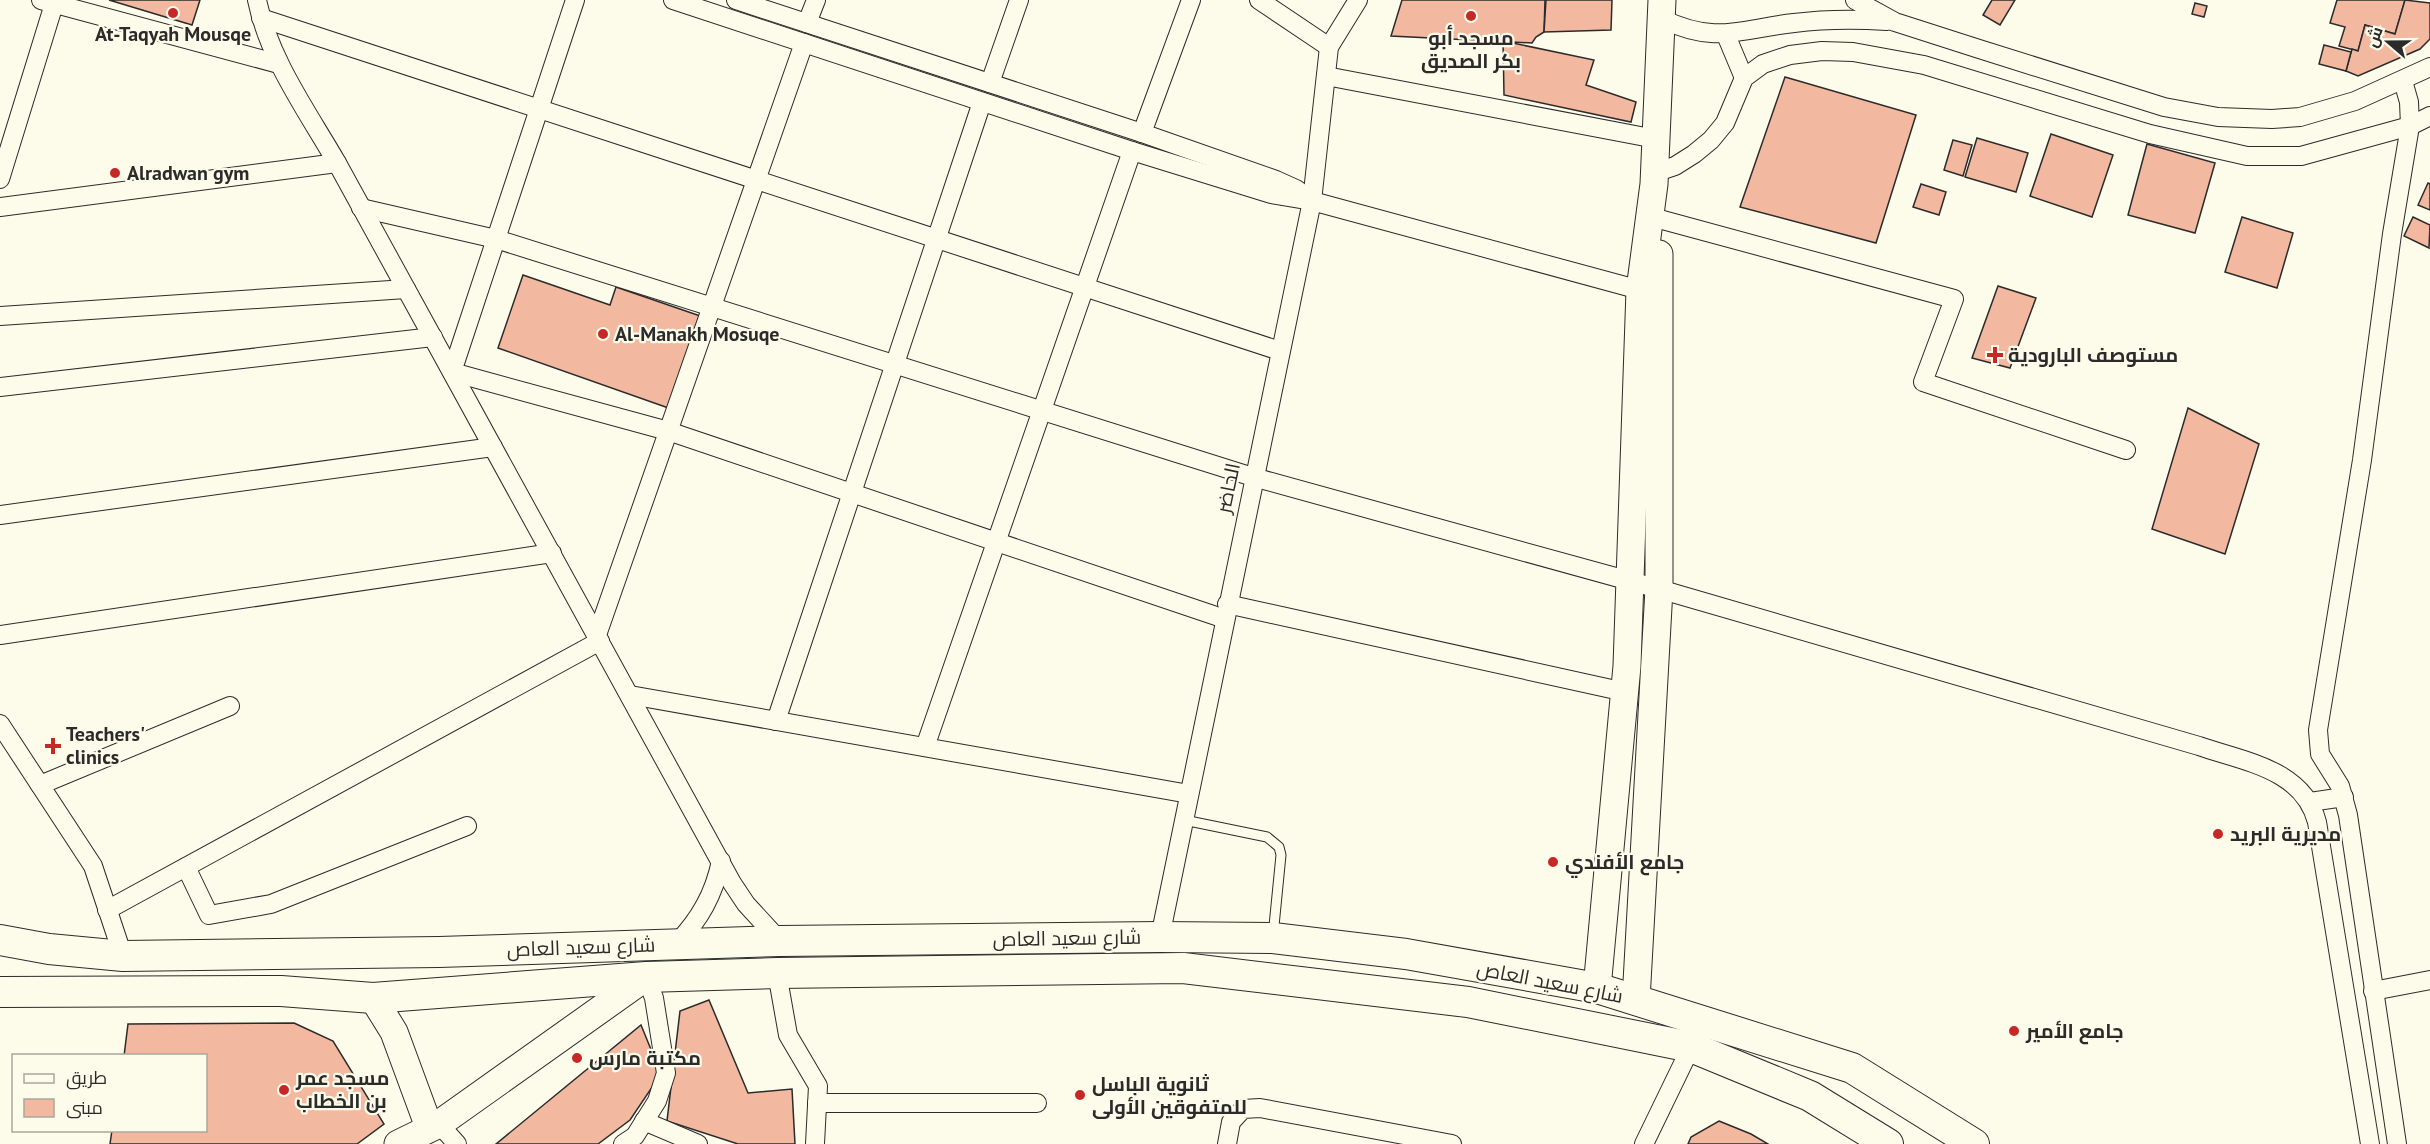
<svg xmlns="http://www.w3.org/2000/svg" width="2430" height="1144" font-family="'PT Sans',Cairo,sans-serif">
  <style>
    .building { fill: #f2b8a0; stroke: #2b2b2b; stroke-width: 1.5 }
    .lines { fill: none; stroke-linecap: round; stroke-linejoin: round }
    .lane-casing { stroke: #2b2b2b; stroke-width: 11 }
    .street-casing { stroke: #2b2b2b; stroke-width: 20 }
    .secondary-casing { stroke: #2b2b2b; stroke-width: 29 }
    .primary-casing { stroke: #2b2b2b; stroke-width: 32 }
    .lane { stroke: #fdfbea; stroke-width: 9 }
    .street { stroke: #fdfbea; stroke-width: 18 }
    .secondary { stroke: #fdfbea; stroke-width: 27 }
    .primary { stroke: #fdfbea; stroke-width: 30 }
    .poi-dot { fill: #c62828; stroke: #fdfbea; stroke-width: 2 }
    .labels { text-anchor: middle; stroke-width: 4.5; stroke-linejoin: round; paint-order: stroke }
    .poi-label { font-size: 20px; font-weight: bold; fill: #2b2b2b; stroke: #fdfbea; text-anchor: start }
    .street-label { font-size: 20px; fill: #2b2b2b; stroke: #fdfbea }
  </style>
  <rect width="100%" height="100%" fill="#fdfbea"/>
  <!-- building -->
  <g class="building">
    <polygon points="109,0 200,0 192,25"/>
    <polygon points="1545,0 1544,32 1536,37 1532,43 1391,36 1402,0"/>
    <polygon points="1546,0 1612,0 1611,30 1544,32"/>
    <polygon points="1992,0 2015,0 2000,25 1983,15"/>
    <polygon points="2337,0 2405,0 2395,34 2365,25 2358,51 2339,46 2345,27 2330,23"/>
    <polygon points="2405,0 2430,3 2430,39 2420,49 2358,76 2346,71 2352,49 2358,51 2365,25 2395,34"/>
    <polygon points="2195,3 2207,6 2204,17 2192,14"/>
    <polygon points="1503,41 1594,60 1586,85 1636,102 1631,122 1504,95"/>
    <polygon points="2324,45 2351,52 2346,71 2319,64"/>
    <polygon points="1785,77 1916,115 1876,243 1740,207"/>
    <polygon points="2051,134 2113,155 2092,217 2030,196"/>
    <polygon points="1977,138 2028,153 2016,192 1965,177"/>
    <polygon points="1953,140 1972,145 1963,176 1944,170"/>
    <polygon points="2147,144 2215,163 2195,233 2128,215"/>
    <polygon points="2428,183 2430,184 2430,210 2418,205"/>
    <polygon points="1921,184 1946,192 1939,215 1913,207"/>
    <polygon points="2242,217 2293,233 2277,288 2225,272"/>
    <polygon points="2413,217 2430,225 2429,248 2404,236"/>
    <polygon points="523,275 610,305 616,287 709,319 677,411 498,348"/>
    <polygon points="1998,286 2036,298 2010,368 1972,358"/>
    <polygon points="2188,408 2259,444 2225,554 2152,529"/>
    <polygon points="709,1000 748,1093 792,1089 795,1144 738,1144 667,1121 680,1011"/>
    <polygon points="294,1023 333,1041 384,1124 357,1144 110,1144 112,1130 206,1130 206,1056 124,1056 128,1024"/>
    <polygon points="641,1025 661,1074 630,1120 598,1144 496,1144"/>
    <polygon points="1719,1121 1751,1134 1768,1144 1688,1144 1691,1137"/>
  </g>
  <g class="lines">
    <defs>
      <polyline id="lane" points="1184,820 1267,837 1279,847 1281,855 1273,936"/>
      <g id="street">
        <polyline points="41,0 279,64"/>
        <path d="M257,0C269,59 307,111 337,163L732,883L746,904L780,941"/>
        <polyline points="575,0 452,372 668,431 1225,619"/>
        <polyline points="673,0 1132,151 1271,194 1312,201 1640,290"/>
        <polyline points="736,0 1142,133 1276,180 1296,189 1308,198"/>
        <polyline points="1259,0 1329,47"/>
        <polyline points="1855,0 1895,22 1976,48 2164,107 2218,117 2272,119 2300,117 2355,101 2430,67"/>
        <polyline points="261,18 1280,351"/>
        <path d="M1662,19C1717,45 1740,29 1794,23C1825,19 1856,19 1887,21"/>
        <polyline points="807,23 816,0"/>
        <polyline points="1726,35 1744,78"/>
        <polyline points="1326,76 1656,139"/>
        <polyline points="990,83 1019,0"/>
        <polyline points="1142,133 1191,0"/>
        <polyline points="1654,173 1675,166 1694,154 1711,140 1725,123 1744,78 1763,64 1790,55 1822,51 1853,52 1924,65 2150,134 2247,156 2301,156 2410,126 2430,116"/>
        <polyline points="0,179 54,4"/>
        <polyline points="0,207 337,163"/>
        <path d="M361,208L496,239L1253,477L1659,589L2199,746C2245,762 2303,769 2317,822L2370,1144"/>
        <polyline points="1659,219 1954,299 1923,382 2126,450"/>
        <polyline points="0,316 406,289"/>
        <polyline points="0,387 433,337"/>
        <polyline points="0,515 493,447"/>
        <polyline points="1227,604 1625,692"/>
        <polyline points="0,635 552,553"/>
        <polyline points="597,635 804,43"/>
        <polyline points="630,695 1189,794"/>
        <polyline points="776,721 982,102"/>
        <polyline points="0,724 93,866 123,956"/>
        <polyline points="925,747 1132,151"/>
        <polyline points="40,785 230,706"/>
        <polyline points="2310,802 2344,797"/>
        <polyline points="186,867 209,915 271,904 467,826"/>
        <polyline points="107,910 600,641"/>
        <polyline points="1160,937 1312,201 1329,47 1358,0"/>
        <path d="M677,943C700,919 714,894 721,861"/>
        <polyline points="777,973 788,1035 818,1086 815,1144"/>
        <polyline points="2373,991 2430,980"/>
        <polyline points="817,1103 1037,1103"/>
        <polyline points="644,1121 698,1144"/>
        <polyline points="439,1124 457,1144"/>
        <polyline points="623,1144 635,1136 657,1101 666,1073 654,998 646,977"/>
        <polyline points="1227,1144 1231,1122 1243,1109 1260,1108 1452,1144"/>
        <polyline points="1644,1144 1691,1047"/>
        <polyline points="2397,1144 2348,815 2340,786 2320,754 2318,730 2362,460 2392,234 2410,126 2409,102 2403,81"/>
      </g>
      <g id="secondary">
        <polyline points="1597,988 1627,666 1640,290 1654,184 1662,0"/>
        <polyline points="373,998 394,1032 429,1127"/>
        <polyline points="1636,1000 1659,589 1659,254"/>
        <polyline points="398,1144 439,1124 646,977"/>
      </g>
      <g id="primary">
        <polyline points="0,940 49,949 123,956 439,952 780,941 1160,937 1273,938 1406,954 1597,988 1852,1068 1974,1144"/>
        <polyline points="0,992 281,991 373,998 646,977 777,973 1183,968 1468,1002 1691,1047 1810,1096 1888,1144"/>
      </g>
    </defs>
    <!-- lane casing -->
    <use href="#lane" class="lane-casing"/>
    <!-- street casing -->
    <use href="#street" class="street-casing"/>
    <!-- secondary casing -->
    <use href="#secondary" class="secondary-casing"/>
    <!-- primary casing -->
    <use href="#primary" class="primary-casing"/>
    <!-- lane -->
    <use href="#lane" class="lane"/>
    <!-- street -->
    <use href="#street" class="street"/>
    <!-- secondary -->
    <use href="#secondary" class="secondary"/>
    <!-- primary -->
    <use href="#primary" class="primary"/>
  </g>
  <!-- markers -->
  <g class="poi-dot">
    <circle cx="173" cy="13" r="6"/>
    <circle cx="1471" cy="16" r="6"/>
    <circle cx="115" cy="173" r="6"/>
    <circle cx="603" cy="334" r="6"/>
    <path d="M1992 346h6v6h6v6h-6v6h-6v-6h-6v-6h6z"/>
    <path d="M50 737h6v6h6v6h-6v6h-6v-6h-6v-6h6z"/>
    <circle cx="2218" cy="834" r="6"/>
    <circle cx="1553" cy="862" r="6"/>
    <circle cx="2014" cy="1031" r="6"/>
    <circle cx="577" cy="1058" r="6"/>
    <circle cx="284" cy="1090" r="6"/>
    <circle cx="1080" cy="1095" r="6"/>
  </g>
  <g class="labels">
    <!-- poi labels -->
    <g class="poi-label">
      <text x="173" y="41" text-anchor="middle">At-Taqyah Mousqe</text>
      <text x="1471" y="45" text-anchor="middle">مسجد أبو<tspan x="1471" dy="23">بكر الصديق</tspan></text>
      <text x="127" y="180">Alradwan gym</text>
      <text x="615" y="341">Al-Manakh Mosuqe</text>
      <text x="2008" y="362">مستوصف البارودية</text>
      <text x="66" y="741">Teachers'<tspan x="66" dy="23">clinics</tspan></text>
      <text x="2230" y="841">مديرية البريد</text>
      <text x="1565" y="869">جامع الأفندي</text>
      <text x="2026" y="1038">جامع الأمير</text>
      <text x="589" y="1065">مكتبة مارس</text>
      <text x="296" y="1085">مسجد عمر<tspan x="296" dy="23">بن الخطاب</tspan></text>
      <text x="1092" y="1091">ثانوية الباسل<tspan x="1092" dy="23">للمتفوقين الأولى</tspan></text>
    </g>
    <!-- street labels -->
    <g class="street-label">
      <text transform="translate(1228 488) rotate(-78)" y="7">الحاضر</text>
      <text transform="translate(1067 938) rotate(-1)" y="7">شارع سعيد العاص</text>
      <text transform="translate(581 947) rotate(-2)" y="7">شارع سعيد العاص</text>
      <text transform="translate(1550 982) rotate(11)" y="7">شارع سعيد العاص</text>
    </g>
  </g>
  <!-- legend -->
  <rect x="12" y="1054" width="195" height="78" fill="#fdfbea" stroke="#a9a89e" stroke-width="1.5"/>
  <rect x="24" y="1074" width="30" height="9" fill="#fdfbea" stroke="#a9a89e" stroke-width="1.5"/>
  <text x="66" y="1084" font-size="18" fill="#2b2b2b">طريق</text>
  <rect x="24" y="1099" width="30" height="18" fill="#f2b8a0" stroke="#a9a89e" stroke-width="1.5"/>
  <text x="66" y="1114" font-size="18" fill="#2b2b2b">مبنى</text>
  <!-- north arrow -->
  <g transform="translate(2388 42) rotate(290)" stroke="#fdfbea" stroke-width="4.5" paint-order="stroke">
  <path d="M0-4.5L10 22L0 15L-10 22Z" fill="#2b2b2b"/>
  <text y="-9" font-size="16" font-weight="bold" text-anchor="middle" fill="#2b2b2b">ش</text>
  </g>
</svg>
